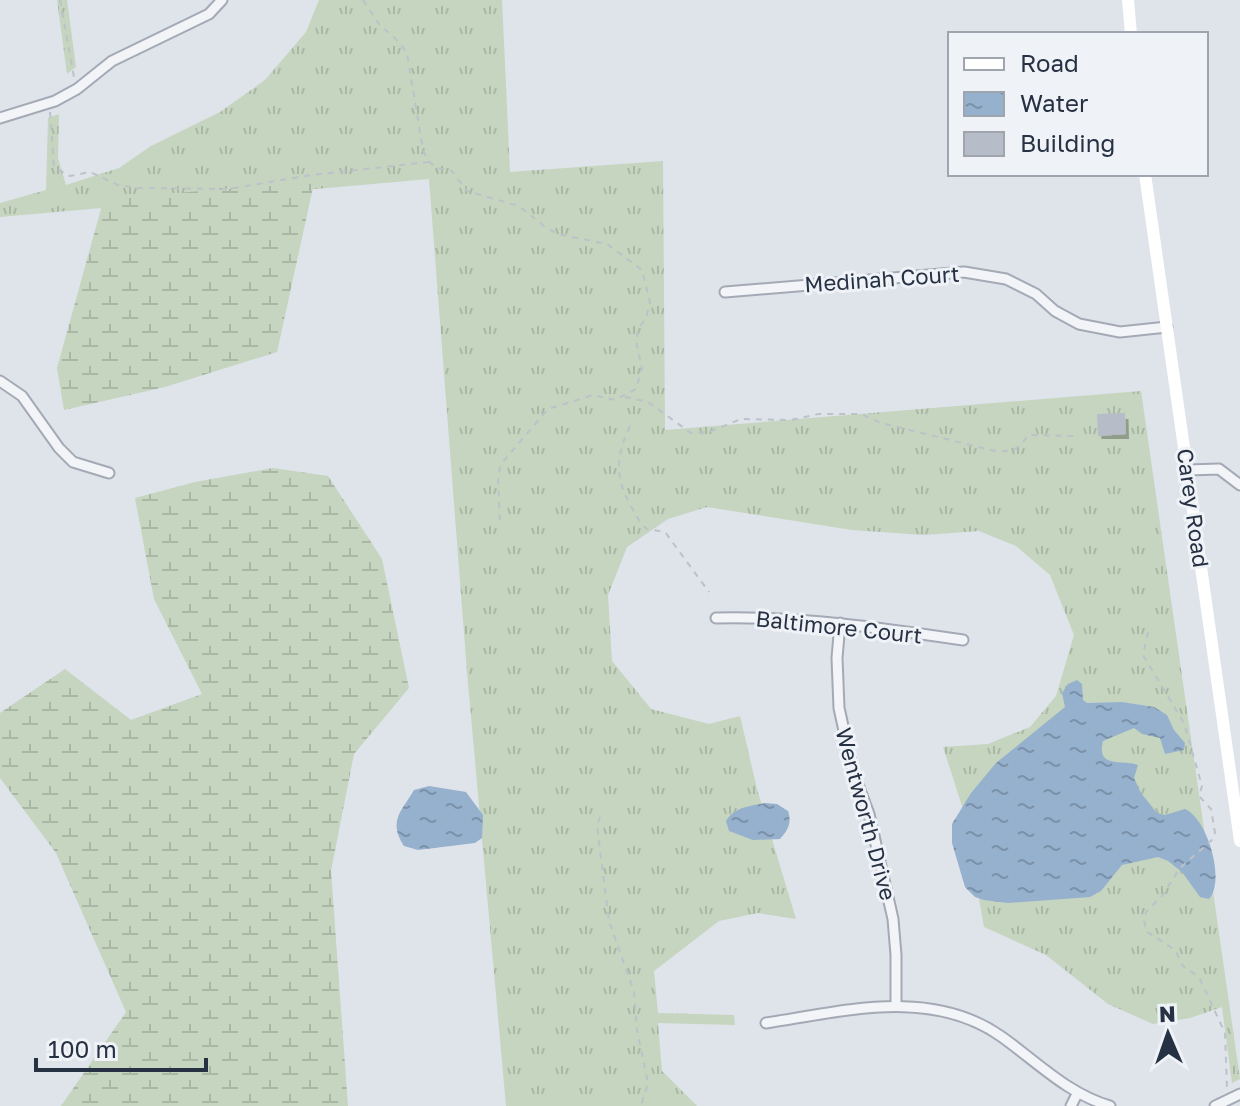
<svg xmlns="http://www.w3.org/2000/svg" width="1240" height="1106" font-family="'Golos Text',sans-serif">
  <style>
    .grass { fill: url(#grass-tufts) }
    .wetland { fill: url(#wetland-marsh) }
    .water { fill: url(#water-ripples) }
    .building { fill: #b6bcc8; filter: url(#shadow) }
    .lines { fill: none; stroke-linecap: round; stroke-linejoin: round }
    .street-casing { stroke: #a4aab5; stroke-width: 13 }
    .path { stroke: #bdc1c9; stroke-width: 2; stroke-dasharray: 6 6; stroke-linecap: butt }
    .street { stroke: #f2f4f8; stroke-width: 9 }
    .secondary { stroke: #fff; stroke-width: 12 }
    .labels { text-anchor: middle; stroke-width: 6; stroke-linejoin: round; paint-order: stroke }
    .street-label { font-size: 22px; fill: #263143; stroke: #eff2f7 }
  </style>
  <defs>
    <pattern id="grass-tufts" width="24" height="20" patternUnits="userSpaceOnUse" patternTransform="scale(2)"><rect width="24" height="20" fill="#c5d5bf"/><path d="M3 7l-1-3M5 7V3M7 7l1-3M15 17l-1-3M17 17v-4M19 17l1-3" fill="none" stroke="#a9b7a5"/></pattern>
    <pattern id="wetland-marsh" width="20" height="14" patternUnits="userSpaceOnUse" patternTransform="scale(2)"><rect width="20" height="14" fill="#c5d5bf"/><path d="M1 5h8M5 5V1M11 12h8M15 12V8" fill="none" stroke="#a9b7a5"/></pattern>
    <pattern id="water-ripples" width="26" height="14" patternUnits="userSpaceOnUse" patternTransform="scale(2)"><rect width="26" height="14" fill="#96b1ce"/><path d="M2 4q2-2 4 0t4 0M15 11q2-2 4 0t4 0" fill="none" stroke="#7a91a9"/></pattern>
    <filter id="shadow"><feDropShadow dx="3.5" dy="6" stdDeviation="0" flood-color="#0004"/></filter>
  </defs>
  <rect width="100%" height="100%" fill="#dfe3ea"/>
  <!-- grass -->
  <g class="grass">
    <polygon points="57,0 67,0 76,67 67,74"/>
    <polygon points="319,0 502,0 510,172 663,161 665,430 1141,391 1240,1079 1232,1083 1222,1007 1190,1018 1153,1024 1108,1004 1046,955 984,927 963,809 943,747 988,744 1030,727 1056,696 1074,635 1050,575 1016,546 979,531 924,535 852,530 707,507 668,519 627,547 608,595 612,661 651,709 709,724 740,716 757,789 796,919 758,913 719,921 654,971 658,1013 734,1015 735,1025 658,1023 662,1071 697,1106 506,1106 467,672 429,179 0,217 0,203 46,190 48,118 59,114 58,158 66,185 119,168 151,146 220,112 265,80 306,32"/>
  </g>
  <!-- wetland -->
  <g class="wetland">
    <polygon points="314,183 277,352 165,387 64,410 57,368 104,198"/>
    <polygon points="273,468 328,476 382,559 409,688 354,754 331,871 348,1106 61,1106 126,1012 56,853 0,778 0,713 65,669 131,720 202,694 154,599 135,498 195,482"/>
  </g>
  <!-- water -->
  <g class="water">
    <path d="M1077,680L1082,684L1083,700L1087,703L1122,702L1154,707L1167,715L1174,730L1185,743L1184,750L1165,754L1160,738L1142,734L1134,728L1103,741C1096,769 1122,759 1138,765L1134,778L1141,793L1157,813L1165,815L1185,809C1207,818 1226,880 1209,899L1200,897L1182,872L1168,861L1158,857L1122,865L1101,891L1090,897L1008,903L984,900L975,897L965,887L952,843V824L971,793L996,763L1065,707L1062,693L1068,684Z"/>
    <path d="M429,786L466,792L483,815L482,838L475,843L418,850L404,846C388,821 401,812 414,790Z"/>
    <path d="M765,803L777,804L788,811C792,823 788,830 780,839L753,840L729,831L726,821C734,807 750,806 765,803Z"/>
  </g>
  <!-- building -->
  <polygon class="building" points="1125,413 1126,434 1098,436 1097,414"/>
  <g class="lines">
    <defs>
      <g id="street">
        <polyline points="0,118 55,101 77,89 112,61 209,14 222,0"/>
        <polyline points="725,292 964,272 1006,279 1036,294 1055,311 1079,324 1120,332 1167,327"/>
        <polyline points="0,381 22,396 59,448 73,462 109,473"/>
        <polyline points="1188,470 1219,469 1240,485"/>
        <path d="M716,618C799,616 881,628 963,640"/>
        <polyline points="840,623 837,658 839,708 853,771 869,814 893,919 896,955 896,1006"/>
        <path d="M766,1023C845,1011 932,987 1002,1037C1037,1062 1068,1094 1110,1106"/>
        <polyline points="1071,1106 1077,1094"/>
        <polyline points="1215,1106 1240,1094"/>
      </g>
    </defs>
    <!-- street casing -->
    <use href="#street" class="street-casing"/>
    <!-- path -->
    <g class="path">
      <polyline points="60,0 74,77"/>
      <path d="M363,0L379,24L400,43L407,54L423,150C429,164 435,170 451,170L467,191L519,206L545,227L558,234L607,244L642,270L650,302L646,318L638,329L636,341L642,369L636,389L615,400L593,395L548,409L501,464L498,477L500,523"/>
      <polyline points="50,112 54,167 70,176 90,172 118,185 138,188 228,189 311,175 429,162"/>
      <path d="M625,397L648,402L691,433L709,432L741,419L791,420L818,414H861L881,423L995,451C1012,452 1019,450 1028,435L1074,436"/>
      <path d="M630,426C610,468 619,488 642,525L647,529L665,532L709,592"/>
      <polyline points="1148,632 1143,655 1184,723 1202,786 1199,796 1211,809 1215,833 1213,839 1180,868 1162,896 1146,912 1144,919 1146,931 1175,950 1183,966 1199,977 1225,1033 1227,1089"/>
      <polyline points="600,817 597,826 609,921 634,992 637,1030 648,1083 641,1106"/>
    </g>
    <!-- street -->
    <use href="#street" class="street"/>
    <!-- secondary -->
    <g class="secondary">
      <polyline points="1128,0 1131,34"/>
      <polyline points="1145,174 1240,841"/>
    </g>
  </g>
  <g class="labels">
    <!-- street labels -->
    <g class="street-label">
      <text transform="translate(882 279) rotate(-4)" y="8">Medinah Court</text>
      <text transform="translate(1193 508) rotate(82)" y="8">Carey Road</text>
      <text transform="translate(839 627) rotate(6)" y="8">Baltimore Court</text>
      <text transform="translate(866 814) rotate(75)" y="8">Wentworth Drive</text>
    </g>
  </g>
  <!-- legend -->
  <rect x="948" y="32" width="260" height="144" fill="#eff2f7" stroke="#9fa5af" stroke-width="2"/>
  <rect x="964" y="58" width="40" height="12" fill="#ffffff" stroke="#9fa5af" stroke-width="2"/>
  <text x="1020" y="72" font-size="24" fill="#263143">Road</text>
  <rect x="964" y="92" width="40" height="24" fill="url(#water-ripples)" stroke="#9fa5af" stroke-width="2"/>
  <text x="1020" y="112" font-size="24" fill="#263143">Water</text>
  <rect x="964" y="132" width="40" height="24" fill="#b6bcc8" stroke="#9fa5af" stroke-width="2"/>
  <text x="1020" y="152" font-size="24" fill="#263143">Building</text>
  <!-- north arrow -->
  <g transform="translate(1168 1034) rotate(358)" stroke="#eff2f7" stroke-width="6" paint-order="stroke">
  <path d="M0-6L14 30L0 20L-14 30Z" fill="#263143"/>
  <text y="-12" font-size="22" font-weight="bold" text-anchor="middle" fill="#263143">N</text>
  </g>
  <!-- scale -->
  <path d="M36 1058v12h170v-12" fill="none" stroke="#263143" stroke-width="4"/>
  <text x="48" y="1058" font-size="24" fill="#263143" stroke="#eff2f7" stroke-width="6" paint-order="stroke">100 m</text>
</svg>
